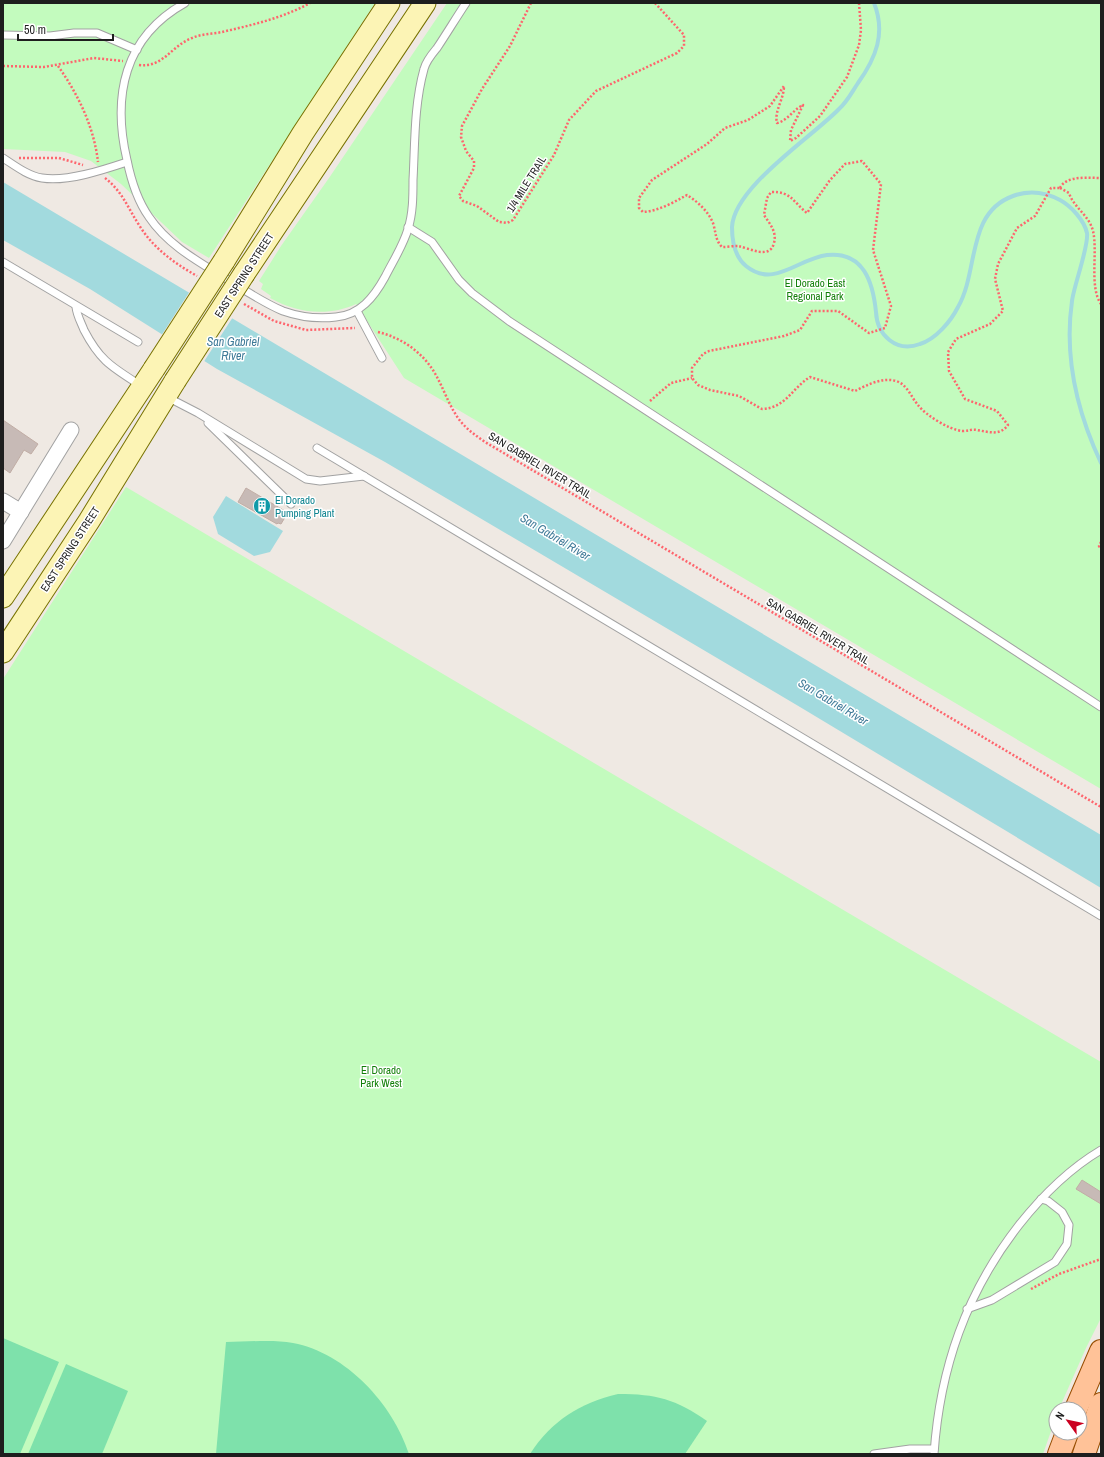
<svg xmlns="http://www.w3.org/2000/svg" width="1104" height="1457" font-family="'Archivo Narrow',sans-serif">
  <style>
    .park { fill: #c3fbbe }
    .pitch { fill: #7ee1ab }
    .water { fill: #a2dade }
    .pier { fill: #efe9e3 }
    .lines { fill: none; stroke-linecap: round; stroke-linejoin: round }
    .stream { stroke: #a2dade; stroke-width: 4 }
    .building { fill: #c7bab6; stroke: #c1ada5 }
    .lane-casing { stroke: #a2a2a2; stroke-width: 9 }
    .street-casing { stroke: #a2a2a2; stroke-width: 17 }
    .secondary-casing { stroke: #787201; stroke-width: 23 }
    .primary-casing { stroke: #974d00; stroke-width: 24 }
    .path { stroke: #fe656d; stroke-width: 2.5; stroke-dasharray: 2 2; stroke-linecap: butt }
    .lane { stroke: #fff; stroke-width: 7 }
    .street { stroke: #fff; stroke-width: 15 }
    .secondary { stroke: #fcf4b5; stroke-width: 21 }
    .primary { stroke: #ffc298; stroke-width: 22 }
    .secondary-bridge-casing { stroke: #787201; stroke-width: 23; stroke-linecap: butt }
    .secondary-bridge { stroke: #fcf4b5; stroke-width: 21 }
    .labels { text-anchor: middle; stroke-width: 3; stroke-linejoin: round; paint-order: stroke }
    .street-label { font-size: 11px; fill: #1e1e1e; stroke: #fff }
    .park-label { font-size: 11px; fill: #117f08; stroke: #fff }
    .culture-label { font-size: 11px; fill: #0d838f; stroke: #fff; text-anchor: start }
    .water-label { font-size: 12px; font-style: italic; fill: #3f7a98; stroke: #fff }
  </style>
  <rect width="100%" height="100%" fill="#efe9e3"/>
  <!-- park -->
  <g class="park">
    <polygon points="3,3 375,3 209,258 182,242 121,184 91,161 65,152 3,149"/>
    <path d="M447,3H1101V789L404,378L356,304C328,317 297,313 270,298L271,296L261,289L263,284L259,281L281,246L329,178Z"/>
    <polygon points="126,487 1101,1062 1101,1318 1086,1348 1059,1409 1056,1409 1056,1417 1043,1454 3,1454 3,679"/>
  </g>
  <!-- pitch -->
  <g class="pitch">
    <polygon points="3,1338 59,1362 20,1454 3,1454"/>
    <path d="M226,1342C248,1342 272,1339 293,1343C346,1353 393,1404 409,1454H216Z"/>
    <polygon points="66,1364 128,1391 102,1454 28,1454"/>
    <path d="M618,1394C657,1394 675,1399 707,1421L685,1454H530C551,1421 580,1403 618,1394Z"/>
  </g>
  <!-- water -->
  <g class="water">
    <polygon points="3,182 1101,835 1101,888 800,707 385,462 217,369 90,289 3,240"/>
    <polygon points="226,496 283,531 270,552 254,556 218,534 213,517"/>
  </g>
  <!-- pier -->
  <polygon class="pier" points="190,291 233,317 203,363 161,336"/>
  <g class="lines">
    <!-- stream -->
    <path class="stream" d="M874,3C886,33 876,58 858,83C852,92 847,102 839,109C812,137 734,187 732,227C732,242 735,257 746,266C774,289 799,258 827,255C864,251 873,283 876,312C877,335 896,353 920,344C936,339 951,321 958,307C979,271 966,213 1013,196C1029,190 1045,192 1060,200C1071,206 1084,220 1087,233C1089,246 1074,285 1072,301C1064,357 1077,412 1101,463"/>
  </g>
  <!-- building -->
  <g class="building">
    <polygon points="3,420 38,444 31,454 24,450 10,473 3,468"/>
    <polygon points="246,488 285,511 287,514 281,524 278,523 277,524 238,502"/>
    <polygon points="1082,1180 1101,1192 1101,1204 1076,1189"/>
  </g>
  <g class="lines">
    <defs>
      <g id="lane">
        <path d="M185,3C124,37 112,96 127,160C131,180 137,200 149,217C169,247 203,264 233,283C249,293 266,304 283,311C300,317 319,319 336,317C360,315 374,297 385,277C393,261 403,246 408,229C413,213 413,196 413,180C415,143 414,105 424,69C426,61 432,54 437,48C447,33 456,18 466,3"/>
        <polyline points="3,35 50,36 74,33 97,33 137,50"/>
        <path d="M3,158C14,165 28,176 42,178C67,182 103,170 127,162"/>
        <polyline points="408,227 432,242 459,280 472,293 509,321 1101,707"/>
        <polyline points="3,262 138,342"/>
        <path d="M76,307C77,316 81,322 84,330C100,361 112,367 140,385"/>
        <polyline points="357,311 382,358"/>
        <polyline points="167,397 198,413 306,479 320,481 364,476"/>
        <polyline points="208,423 291,504"/>
        <polyline points="317,448 1101,916"/>
        <polyline points="967,1309 992,1300 1055,1262 1067,1244 1069,1225 1062,1212 1048,1201 1041,1199"/>
        <polyline points="874,1454 910,1449 934,1449"/>
        <path d="M934,1454C940,1368 966,1293 1019,1225C1042,1196 1069,1169 1101,1150"/>
      </g>
      <g id="street">
        <polyline points="3,501 21,512"/>
        <polyline points="3,541 71,430"/>
      </g>
      <g id="secondary">
        <polyline points="224,261 303,133 389,3"/>
        <polyline points="244,274 425,3"/>
        <polyline points="3,597 154,369"/>
        <polyline points="3,652 89,521 175,381"/>
      </g>
      <g id="primary">
        <polyline points="1076,1409 1101,1351"/>
        <polyline points="1059,1454 1067,1433"/>
        <polyline points="1084,1454 1101,1404"/>
      </g>
    </defs>
    <!-- lane casing -->
    <use href="#lane" class="lane-casing"/>
    <!-- street casing -->
    <use href="#street" class="street-casing"/>
    <!-- secondary casing -->
    <use href="#secondary" class="secondary-casing"/>
    <!-- primary casing -->
    <use href="#primary" class="primary-casing"/>
    <!-- path -->
    <g class="path">
      <polyline points="531,3 510,46 482,89 462,126 461,137 466,151 474,161 474,168 459,196 463,201 477,206 499,222 507,223 513,220 554,155 569,120 596,91 677,53 684,46 684,35 655,3"/>
      <path d="M859,3L861,30L859,45L847,77L820,116L796,138L790,141L791,130L803,105C793,110 787,121 777,123C774,111 784,99 784,86L770,106L748,120L725,128L707,144L652,180L639,198V208L643,212C659,211 674,202 687,195C698,202 708,211 713,223C716,232 715,240 722,247C727,247 733,246 738,246C749,248 770,260 774,243C777,232 770,224 764,215L767,198L771,192C791,191 793,202 807,213L830,180L845,164L862,161L881,184L873,250L891,306L885,328L869,333L838,311H812L800,330L784,336L709,351L703,354L692,368V378L698,385L710,390L739,396L762,409C786,408 792,388 810,377L855,391C867,385 882,377 896,381C907,384 911,397 918,405C925,415 950,430 962,431C968,431 972,429 977,430C989,432 1000,436 1008,425L997,411L965,399L949,371L948,352L956,339L990,324L1003,311L995,279L998,264L1017,228L1035,216L1051,188H1060"/>
      <path d="M139,65C163,68 171,46 192,38C201,34 212,34 222,32C252,25 283,18 310,3"/>
      <polyline points="3,66 44,67 94,58 123,61"/>
      <path d="M58,66C78,94 94,127 98,162"/>
      <polyline points="19,158 59,158 83,165"/>
      <path d="M105,178C122,191 128,208 139,225C153,248 174,263 197,276"/>
      <path d="M1060,188L1069,193C1074,208 1089,215 1093,231C1098,252 1089,287 1101,304"/>
      <path d="M1060,188C1066,175 1089,178 1101,178"/>
      <polyline points="244,304 274,321 306,330 355,328"/>
      <path d="M378,332C403,338 425,354 437,377C444,390 449,405 458,418C465,428 475,435 485,442L1101,807"/>
      <polyline points="650,401 671,383 692,378"/>
      <polyline points="1101,542 1099,546 1101,549"/>
      <polyline points="1031,1289 1059,1274 1101,1259"/>
    </g>
    <!-- lane -->
    <use href="#lane" class="lane"/>
    <!-- street -->
    <use href="#street" class="street"/>
    <!-- secondary -->
    <use href="#secondary" class="secondary"/>
    <!-- primary -->
    <use href="#primary" class="primary"/>
    <defs>
      <g id="secondary-bridge">
        <polyline points="154,369 224,261"/>
        <polyline points="175,381 244,274"/>
      </g>
    </defs>
    <!-- secondary-bridge casing -->
    <use href="#secondary-bridge" class="secondary-bridge-casing"/>
    <!-- secondary-bridge -->
    <use href="#secondary-bridge" class="secondary-bridge"/>
  </g>
  <!-- icons -->
  <defs>
    <symbol id="building-disc" viewBox="-11 -11 22 22"><circle r="9.5" fill="#0f9aa8" stroke="#fff"/><path d="M-4-6H4V6H1V3H-1V6H-4ZM-2.5-4.3h1.7v1.8h-1.7ZM.8-4.3h1.7v1.8H.8ZM-2.5-1h1.7V.8h-1.7ZM.8-1h1.7V.8H.8Z" fill="#fff"/></symbol>
  </defs>
  <g fill-rule="evenodd">
    <use href="#building-disc" x="252" y="496" width="20" height="20"/>
  </g>
  <g class="labels">
    <!-- street labels -->
    <g class="street-label">
      <text transform="translate(526 184) rotate(-58)" y="4">1/4 MILE TRAIL</text>
      <text transform="translate(244 275) rotate(-57)" y="4">EAST SPRING STREET</text>
      <text transform="translate(540 465) rotate(31)" y="4">SAN GABRIEL RIVER TRAIL</text>
      <text transform="translate(70 549) rotate(-57)" y="4">EAST SPRING STREET</text>
      <text transform="translate(818 631) rotate(31)" y="4">SAN GABRIEL RIVER TRAIL</text>
    </g>
    <!-- park labels -->
    <g class="park-label">
      <text x="815" y="287">El Dorado East<tspan x="815" dy="13">Regional Park</tspan></text>
      <text x="381" y="1074">El Dorado<tspan x="381" dy="13">Park West</tspan></text>
    </g>
    <!-- culture labels -->
    <g class="culture-label">
      <text x="275" y="504">El Dorado<tspan x="275" dy="13">Pumping Plant</tspan></text>
    </g>
    <!-- water labels -->
    <g class="water-label">
      <text x="233" y="346">San Gabriel<tspan x="233" dy="14">River</tspan></text>
      <text transform="translate(555 537) rotate(31)" y="4">San Gabriel River</text>
      <text transform="translate(833 702) rotate(31)" y="4">San Gabriel River</text>
    </g>
  </g>
  <!-- border -->
  <rect width="1104" height="1457" fill="none" stroke="#1e1e1e" stroke-width="8"/>
  <!-- north arrow -->
  <g transform="translate(1068 1421) rotate(303)"><circle r="19" fill="#ffffff" stroke="#a5a5a5"/>
  <path d="M0-3L7 15L0 10L-7 15Z" fill="#cb0020"/>
  <text y="-6" font-size="11" font-weight="bold" text-anchor="middle" fill="#1e1e1e">N</text>
  </g>
  <!-- scale -->
  <path d="M18 34v6h95v-6" fill="none" stroke="#1e1e1e" stroke-width="2"/>
  <text x="24" y="34" font-size="12" fill="#1e1e1e" stroke="#ffffff" stroke-width="3" paint-order="stroke">50 m</text>
</svg>
